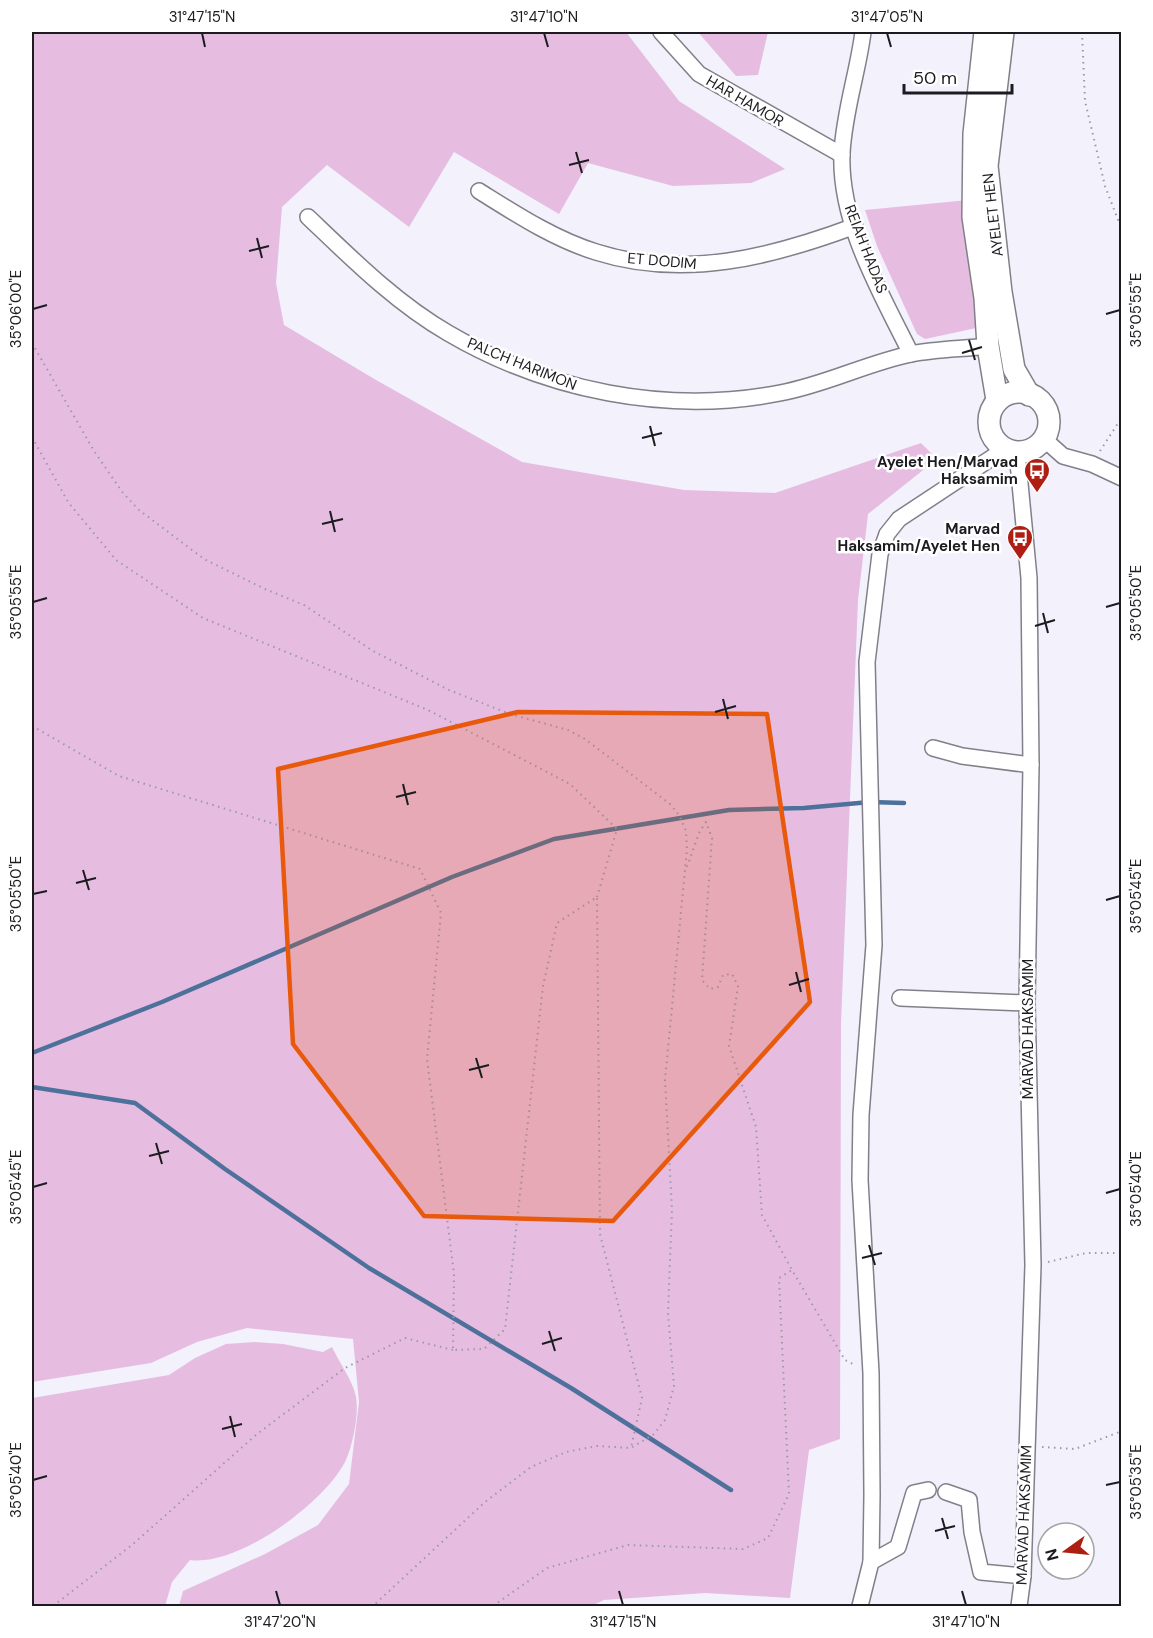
<svg xmlns="http://www.w3.org/2000/svg" width="1153" height="1638" font-family="'DM Sans',sans-serif">
  <style>
    .green { fill: #e6bde0 }
    .lines { fill: none; stroke-linecap: round; stroke-linejoin: round }
    .stream { stroke: #4e719c; stroke-width: 4.5 }
    .street-casing { stroke: #818089; stroke-width: 18 }
    .secondary-casing { stroke: #818089; stroke-width: 24 }
    .path { stroke: #9b9aa2; stroke-width: 2; stroke-dasharray: 1.5 4.5; stroke-linecap: butt }
    .street { stroke: #fff; stroke-width: 15 }
    .secondary { stroke: #fff; stroke-width: 21 }
    .marked { fill: #e8590c; fill-opacity: 0.2; stroke: #e8590c; stroke-width: 4.5; stroke-linejoin: round }
    .ticks { fill: none; stroke: #1c1c20; stroke-width: 2 }
    .labels { text-anchor: middle; stroke-width: 5; stroke-linejoin: round; paint-order: stroke }
    .street-label { font-size: 15px; fill: #1c1c20; stroke: #fff }
    .poi-label { font-size: 15px; font-weight: bold; fill: #1c1c20; stroke: #fff; text-anchor: end }
    .neatline { fill: none; stroke: #1c1c20; stroke-width: 2 }
    .ticks-label { font-size: 15px; text-anchor: middle; fill: #1c1c20 }
  </style>
  <rect width="100%" height="100%" fill="#f2f1fc"/>
  <!-- green -->
  <g class="green">
    <polygon points="32,32 626,32 679,101 785,169 751,183 673,186 588,163 559,214 454,152 409,227 327,165 282,207 276,283 284,325 376,380 522,462 684,490 775,493 921,443 937,459 868,514 858,600 841,1023 840,1439 809,1450 790,1598 705,1593 604,1600 591,1606 179,1606 183,1591 265,1554 318,1525 349,1484 359,1402 353,1339 247,1328 197,1342 151,1363 32,1382"/>
    <polygon points="698,32 768,32 758,75 736,76"/>
    <polygon points="968,200 981,327 925,339 917,334 877,246 865,210"/>
    <path d="M255,1342L283,1344L323,1352L332,1347C339,1362 353,1381 356,1397C359,1415 353,1443 346,1460C326,1502 238,1567 190,1560L172,1582L165,1606H32V1398L169,1375L195,1358L226,1344Z"/>
  </g>
  <g class="lines">
    <!-- stream -->
    <g class="stream">
      <polyline points="32,1053 162,1002 452,877 554,839 729,810 804,808 870,802 904,803"/>
      <polyline points="32,1087 135,1103 225,1169 369,1268 571,1388 731,1490"/>
    </g>
    <defs>
      <g id="street">
        <polyline points="661,32 699,74 842,155"/>
        <path d="M863,32C858,72 844,112 842,153C839,223 881,293 911,354"/>
        <path d="M479,191C516,214 554,239 596,252C684,280 772,257 855,226"/>
        <path d="M308,217C351,258 396,303 448,333C547,391 667,415 780,393C825,385 867,363 911,354C936,349 963,349 988,346"/>
        <polyline points="1044,439 1063,456 1092,464 1122,478"/>
        <polyline points="1017,452 1029,578 1031,765 1027,1003 1033,1265 1023,1576 1019,1606"/>
        <polyline points="933,748 962,756 1031,765"/>
        <polyline points="900,998 1027,1003"/>
        <polyline points="946,1492 969,1500 972,1532 981,1572 1023,1576"/>
        <polyline points="871,1562 898,1547 914,1493 928,1490"/>
        <polyline points="860,1606 871,1562 872,1495 871,1373 860,1180 861,1115 874,945 867,662 880,554 887,534 899,519 1005,449"/>
      </g>
      <g id="secondary">
        <polyline points="985,32 974,134 973,217 985,298 988,346 997,400"/>
        <polyline points="1003,32 987,166 1001,292 1014,369 1029,395"/>
        <circle cx="1019" cy="422" r="30"/>
      </g>
    </defs>
    <!-- street casing -->
    <use href="#street" class="street-casing"/>
    <!-- secondary casing -->
    <use href="#secondary" class="secondary-casing"/>
    <!-- path -->
    <g class="path">
      <polyline points="1082,32 1085,101 1105,186 1122,230"/>
      <polyline points="32,343 94,451 123,493 139,510 204,559 265,589 304,605 373,651 449,690 510,714 568,730 585,739 670,804 679,815 686,831 687,849 665,1080 672,1210 668,1313 674,1386 665,1420 654,1434 631,1448 597,1446 566,1452 531,1467 485,1502 373,1606"/>
      <polyline points="32,437 68,502 116,560 203,618 428,710 570,784 617,829 597,897"/>
      <polyline points="1100,451 1122,417"/>
      <polyline points="32,726 119,776 420,869 441,913 427,1059 454,1274 453,1350 484,1349 505,1329 543,986 557,923 597,897 600,1234 642,1398 631,1448"/>
      <polyline points="687,867 699,833 706,822 712,838 702,980 710,989 718,987 723,975 732,974 738,986 729,1046 756,1127 762,1215 792,1270"/>
      <polyline points="1048,1262 1086,1253 1122,1253"/>
      <polyline points="1042,1447 1075,1449 1122,1431"/>
      <polyline points="53,1606 132,1545 257,1434 345,1368 405,1338 453,1350"/>
      <polyline points="493,1606 547,1568 628,1545 743,1549 768,1538 789,1494 779,1278 792,1270 845,1360 855,1365"/>
    </g>
    <!-- street -->
    <use href="#street" class="street"/>
    <!-- secondary -->
    <use href="#secondary" class="secondary"/>
  </g>
  <!-- marked area -->
  <path class="marked" d="M518,712L767,714L810,1002L613,1221L424,1216L293,1044L278,769Z"/>
  <!-- ticks -->
  <path class="ticks" d="M202,33L205,47M544,33L548,47M887,33L891,47M576,152L582,173M569,165L589,160M257,238L262,258M249,251L269,246M33,309L47,305M1106,314L1120,310M969,340L975,360M962,353L982,347M650,426L655,446M642,438L662,433M330,511L335,532M322,524L343,519M33,602L47,598M1106,607L1120,603M1043,613L1048,633M1035,626L1055,620M723,699L728,719M715,712L736,706M403,784L408,805M396,797L416,792M83,870L89,890M76,883L96,878M33,894L47,891M1106,900L1120,896M796,972L801,992M789,985L809,979M476,1058L482,1078M469,1070L489,1065M156,1143L162,1164M149,1156L169,1151M33,1187L47,1183M1106,1193L1120,1189M869,1245L875,1265M862,1258L882,1253M549,1331L555,1351M542,1344L562,1338M230,1416L235,1437M222,1429L242,1424M33,1480L47,1476M1106,1485L1120,1482M942,1518L948,1539M935,1531L955,1526M276,1591L280,1605M619,1591L623,1605M962,1591L966,1605"/>
  <!-- icons -->
  <defs>
    <symbol id="bus-pin" viewBox="-11 -11 22 30"><path d="M0 17L-7.5 6A9.5 9.5 0 1 1 7.5 6Z" fill="#ae1e12" stroke="#fff"/><path d="M-5-6H5V4H4V6H2V4H-2V6H-4V4H-5ZM-3.5-4V0h7V-4ZM-3.5 1.2v1.5H-2V1.2ZM2 1.2v1.5H3.5V1.2Z" fill="#fff"/></symbol>
  </defs>
  <g fill-rule="evenodd">
    <use href="#bus-pin" x="1022" y="456" width="30" height="40"/>
    <use href="#bus-pin" x="1005" y="523" width="30" height="40"/>
  </g>
  <g class="labels">
    <!-- street labels -->
    <g class="street-label">
      <text transform="translate(745 101) rotate(30)" y="5">HAR HAMOR</text>
      <text transform="translate(993 215) rotate(-97)" y="5">AYELET HEN</text>
      <text transform="translate(866 249) rotate(69)" y="5">REIAH HADAS</text>
      <text transform="translate(662 261) rotate(5)" y="5">ET DODIM</text>
      <text transform="translate(522 364) rotate(22)" y="5">PALCH HARIMON</text>
      <text transform="translate(1028 1029) rotate(-90)" y="5">MARVAD HAKSAMIM</text>
      <text transform="translate(1024 1515) rotate(-88)" y="5">MARVAD HAKSAMIM</text>
    </g>
    <!-- poi labels -->
    <g class="poi-label">
      <text x="1018" y="467">Ayelet Hen/Marvad<tspan x="1018" dy="17">Haksamim</tspan></text>
      <text x="1000" y="534">Marvad<tspan x="1000" dy="17">Haksamim/Ayelet Hen</tspan></text>
    </g>
  </g>
  <!-- border -->
  <rect width="1153" height="1638" fill="none" stroke="#ffffff" stroke-width="66"/>
  <!-- north arrow -->
  <g transform="translate(1066 1551) rotate(255)"><circle r="28" fill="#ffffff" stroke="#a4a4a6" stroke-width="1.5"/>
  <path d="M0-4.5L10 22L0 15L-10 22Z" fill="#ae1e12"/>
  <text y="-9" font-size="16" font-weight="bold" text-anchor="middle" fill="#1c1c20">N</text>
  </g>
  <!-- scale -->
  <path d="M904 84v9h108v-9" fill="none" stroke="#1c1c20" stroke-width="3"/>
  <text x="913" y="84" font-size="18" fill="#1c1c20" stroke="#ffffff" stroke-width="4.5" paint-order="stroke">50 m</text>
  <rect x="33" y="33" width="1087" height="1572" class="neatline"/>
  <g class="ticks-label">
    <text x="202" y="22">31°47'15"N</text>
    <text x="544" y="22">31°47'10"N</text>
    <text x="887" y="22">31°47'05"N</text>
    <text transform="translate(16 309) rotate(-90)" y="5">35°06'00"E</text>
    <text transform="translate(1136 310) rotate(-90)" y="5">35°05'55"E</text>
    <text transform="translate(16 602) rotate(-90)" y="5">35°05'55"E</text>
    <text transform="translate(1136 603) rotate(-90)" y="5">35°05'50"E</text>
    <text transform="translate(16 894) rotate(-90)" y="5">35°05'50"E</text>
    <text transform="translate(1136 896) rotate(-90)" y="5">35°05'45"E</text>
    <text transform="translate(16 1187) rotate(-90)" y="5">35°05'45"E</text>
    <text transform="translate(1136 1189) rotate(-90)" y="5">35°05'40"E</text>
    <text transform="translate(16 1480) rotate(-90)" y="5">35°05'40"E</text>
    <text transform="translate(1136 1482) rotate(-90)" y="5">35°05'35"E</text>
    <text x="280" y="1627">31°47'20"N</text>
    <text x="623" y="1627">31°47'15"N</text>
    <text x="966" y="1627">31°47'10"N</text>
  </g>
</svg>
